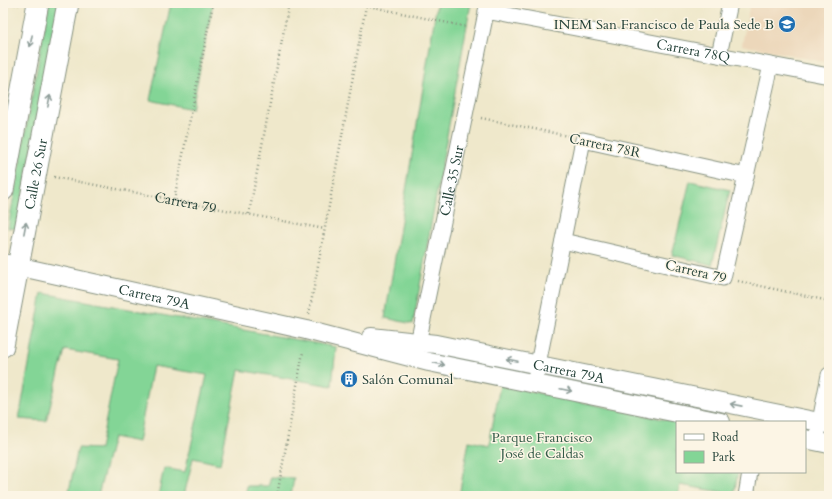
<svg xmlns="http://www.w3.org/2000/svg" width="832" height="499" font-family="Cardo,serif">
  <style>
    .built { fill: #ecd7ba }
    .green { fill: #83d596; stroke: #518965 }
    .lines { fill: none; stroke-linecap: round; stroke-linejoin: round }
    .minor-casing { stroke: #879280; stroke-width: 17 }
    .tertiary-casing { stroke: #879280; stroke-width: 20 }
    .secondary-casing { stroke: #879280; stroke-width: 23 }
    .path { stroke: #879280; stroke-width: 2.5; stroke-dasharray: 1 3; stroke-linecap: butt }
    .minor { stroke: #fff; stroke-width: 15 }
    .tertiary { stroke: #fff; stroke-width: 18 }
    .secondary { stroke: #fff; stroke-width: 21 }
    .oneway { stroke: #8f9e9a }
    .labels { text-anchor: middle; stroke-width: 3; stroke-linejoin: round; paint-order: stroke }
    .poi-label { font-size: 14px; fill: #1f3d34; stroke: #fcf5e5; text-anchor: end }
    .street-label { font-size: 14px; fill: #1f3d34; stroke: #fcf5e5 }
    .park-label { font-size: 14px; fill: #335b48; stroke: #fcf5e5 }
  </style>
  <rect width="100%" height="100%" fill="#fcf5e5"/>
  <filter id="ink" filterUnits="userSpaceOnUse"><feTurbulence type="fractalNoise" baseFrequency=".025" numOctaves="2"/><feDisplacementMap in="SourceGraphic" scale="8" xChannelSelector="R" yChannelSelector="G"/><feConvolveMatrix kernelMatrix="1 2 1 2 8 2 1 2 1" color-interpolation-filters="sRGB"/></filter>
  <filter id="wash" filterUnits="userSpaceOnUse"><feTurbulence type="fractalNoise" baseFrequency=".012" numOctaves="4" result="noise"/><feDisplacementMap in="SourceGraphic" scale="16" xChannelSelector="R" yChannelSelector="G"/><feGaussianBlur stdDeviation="0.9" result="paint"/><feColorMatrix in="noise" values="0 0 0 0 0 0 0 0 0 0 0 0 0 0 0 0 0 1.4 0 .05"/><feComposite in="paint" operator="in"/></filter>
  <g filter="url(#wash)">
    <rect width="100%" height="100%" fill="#efe8cb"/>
    <!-- built -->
    <polygon class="built" points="750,3 829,3 829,63 742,45"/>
    <!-- green -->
    <g class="green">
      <polygon points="49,3 59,3 17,229 8,228"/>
      <polygon points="171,3 213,3 192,109 150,100"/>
      <polygon points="437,3 471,3 413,324 385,318"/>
      <polygon points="690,181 730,190 712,265 672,255"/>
      <polygon points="42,293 336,347 332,386 239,370 220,464 193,458 184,496 158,496 164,468 185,472 207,375 153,366 138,442 113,437 98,496 68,496 78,448 100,449 118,359 65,350 46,421 19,419"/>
      <polygon points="500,385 677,422 677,472 738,472 734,494 680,485 678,496 459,496 469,441 489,445"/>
      <polygon points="271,477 294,478 291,496 245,496 247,486 268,486"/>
    </g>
  </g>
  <g filter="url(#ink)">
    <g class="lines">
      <defs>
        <g id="minor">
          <path id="s2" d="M486,11L829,76"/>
          <polyline points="719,55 730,3"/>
          <polyline points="563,241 723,278 771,65"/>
          <path id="s3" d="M416,353L488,3"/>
          <polyline points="534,384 583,140 746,176"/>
          <polyline points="816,442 829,375"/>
          <polyline points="746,496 750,472"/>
        </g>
        <g id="tertiary">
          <path id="s4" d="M3,263L306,330L429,362L721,422"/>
          <path id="s5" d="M371,337L436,344L829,424"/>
          <polyline points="805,439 829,444"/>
        </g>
        <g id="secondary">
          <polyline points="3,190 38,3"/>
          <path id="s6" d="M3,346L68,3"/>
        </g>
      </defs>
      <!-- minor casing -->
      <use href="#minor" class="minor-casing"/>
      <!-- tertiary casing -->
      <use href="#tertiary" class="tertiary-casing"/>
      <!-- secondary casing -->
      <use href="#secondary" class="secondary-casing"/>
      <!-- path -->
      <g class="path">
        <polyline points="11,3 19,5"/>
        <polyline points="354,3 467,27"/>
        <polyline points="481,118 568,136"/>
        <path id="s1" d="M54,177L325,229"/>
        <polyline points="174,200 213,3"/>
        <polyline points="249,214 289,3"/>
        <polyline points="738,281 829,301"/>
        <polyline points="309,314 366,6"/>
        <polyline points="277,496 303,352"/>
      </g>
      <!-- minor -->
      <use href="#minor" class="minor"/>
      <!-- tertiary -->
      <use href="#tertiary" class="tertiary"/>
      <!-- secondary -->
      <use href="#secondary" class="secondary"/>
    </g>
    <!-- one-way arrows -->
    <defs><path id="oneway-shaft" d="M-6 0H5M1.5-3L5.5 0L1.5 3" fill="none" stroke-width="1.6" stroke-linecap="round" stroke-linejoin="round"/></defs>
    <g class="oneway">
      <use href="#oneway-shaft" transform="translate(31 41) rotate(101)"/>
      <use href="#oneway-shaft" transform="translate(49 101) rotate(-79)"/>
      <use href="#oneway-shaft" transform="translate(25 228) rotate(-79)"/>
      <use href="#oneway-shaft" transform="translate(512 360) rotate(-168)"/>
      <use href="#oneway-shaft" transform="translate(439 364) rotate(12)"/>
      <use href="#oneway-shaft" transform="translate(566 390) rotate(12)"/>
      <use href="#oneway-shaft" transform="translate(736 405) rotate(-169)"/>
    </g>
  </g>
  <!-- icons -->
  <defs>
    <symbol id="school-disc" viewBox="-11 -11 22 22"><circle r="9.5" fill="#1f6fb2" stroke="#fcf5e5"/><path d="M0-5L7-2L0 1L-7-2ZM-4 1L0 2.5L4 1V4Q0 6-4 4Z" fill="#fff"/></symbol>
    <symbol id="building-disc" viewBox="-11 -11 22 22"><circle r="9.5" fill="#1f6fb2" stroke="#fcf5e5"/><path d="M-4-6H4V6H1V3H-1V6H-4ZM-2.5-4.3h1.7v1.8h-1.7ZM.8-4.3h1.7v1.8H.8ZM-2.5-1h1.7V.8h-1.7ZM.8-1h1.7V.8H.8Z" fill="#fff"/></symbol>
  </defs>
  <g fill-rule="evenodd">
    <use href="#school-disc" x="777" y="14" width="20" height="20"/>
    <use href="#building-disc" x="339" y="369" width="20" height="20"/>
  </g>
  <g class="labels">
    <!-- poi labels -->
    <g class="poi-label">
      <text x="774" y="29">INEM San Francisco de Paula Sede B</text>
      <text x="362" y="384" text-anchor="start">Salón Comunal</text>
    </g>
    <!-- street labels -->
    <g class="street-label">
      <text dy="5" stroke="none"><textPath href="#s2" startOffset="211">Carrera 78Q</textPath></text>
      <text transform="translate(605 145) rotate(12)" y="5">Carrera 78R</text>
      <text dy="5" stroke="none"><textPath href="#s6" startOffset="175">Calle 26 Sur</textPath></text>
      <text dy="5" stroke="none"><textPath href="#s3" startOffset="176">Calle 35 Sur</textPath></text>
      <text dy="5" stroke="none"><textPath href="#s1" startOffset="134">Carrera 79</textPath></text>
      <text transform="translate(696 271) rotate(13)" y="5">Carrera 79</text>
      <text dy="5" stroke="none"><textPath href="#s4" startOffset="155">Carrera 79A</textPath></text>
      <text dy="5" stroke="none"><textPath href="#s5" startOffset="201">Carrera 79A</textPath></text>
    </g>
    <!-- park labels -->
    <g class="park-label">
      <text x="542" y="442">Parque Francisco<tspan x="542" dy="16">José de Caldas</tspan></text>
    </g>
  </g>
  <!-- margin -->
  <rect width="832" height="499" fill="none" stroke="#fcf5e5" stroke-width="16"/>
  <!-- legend -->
  <rect x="676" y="421" width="130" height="52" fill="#fcf5e5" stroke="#a4ab9e"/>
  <rect x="684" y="434" width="20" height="6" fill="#ffffff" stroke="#a4ab9e"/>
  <text x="712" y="441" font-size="12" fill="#1f3d34">Road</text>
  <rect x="684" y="451" width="20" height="12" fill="#83d596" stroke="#a4ab9e"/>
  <text x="712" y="461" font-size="12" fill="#1f3d34">Park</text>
</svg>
